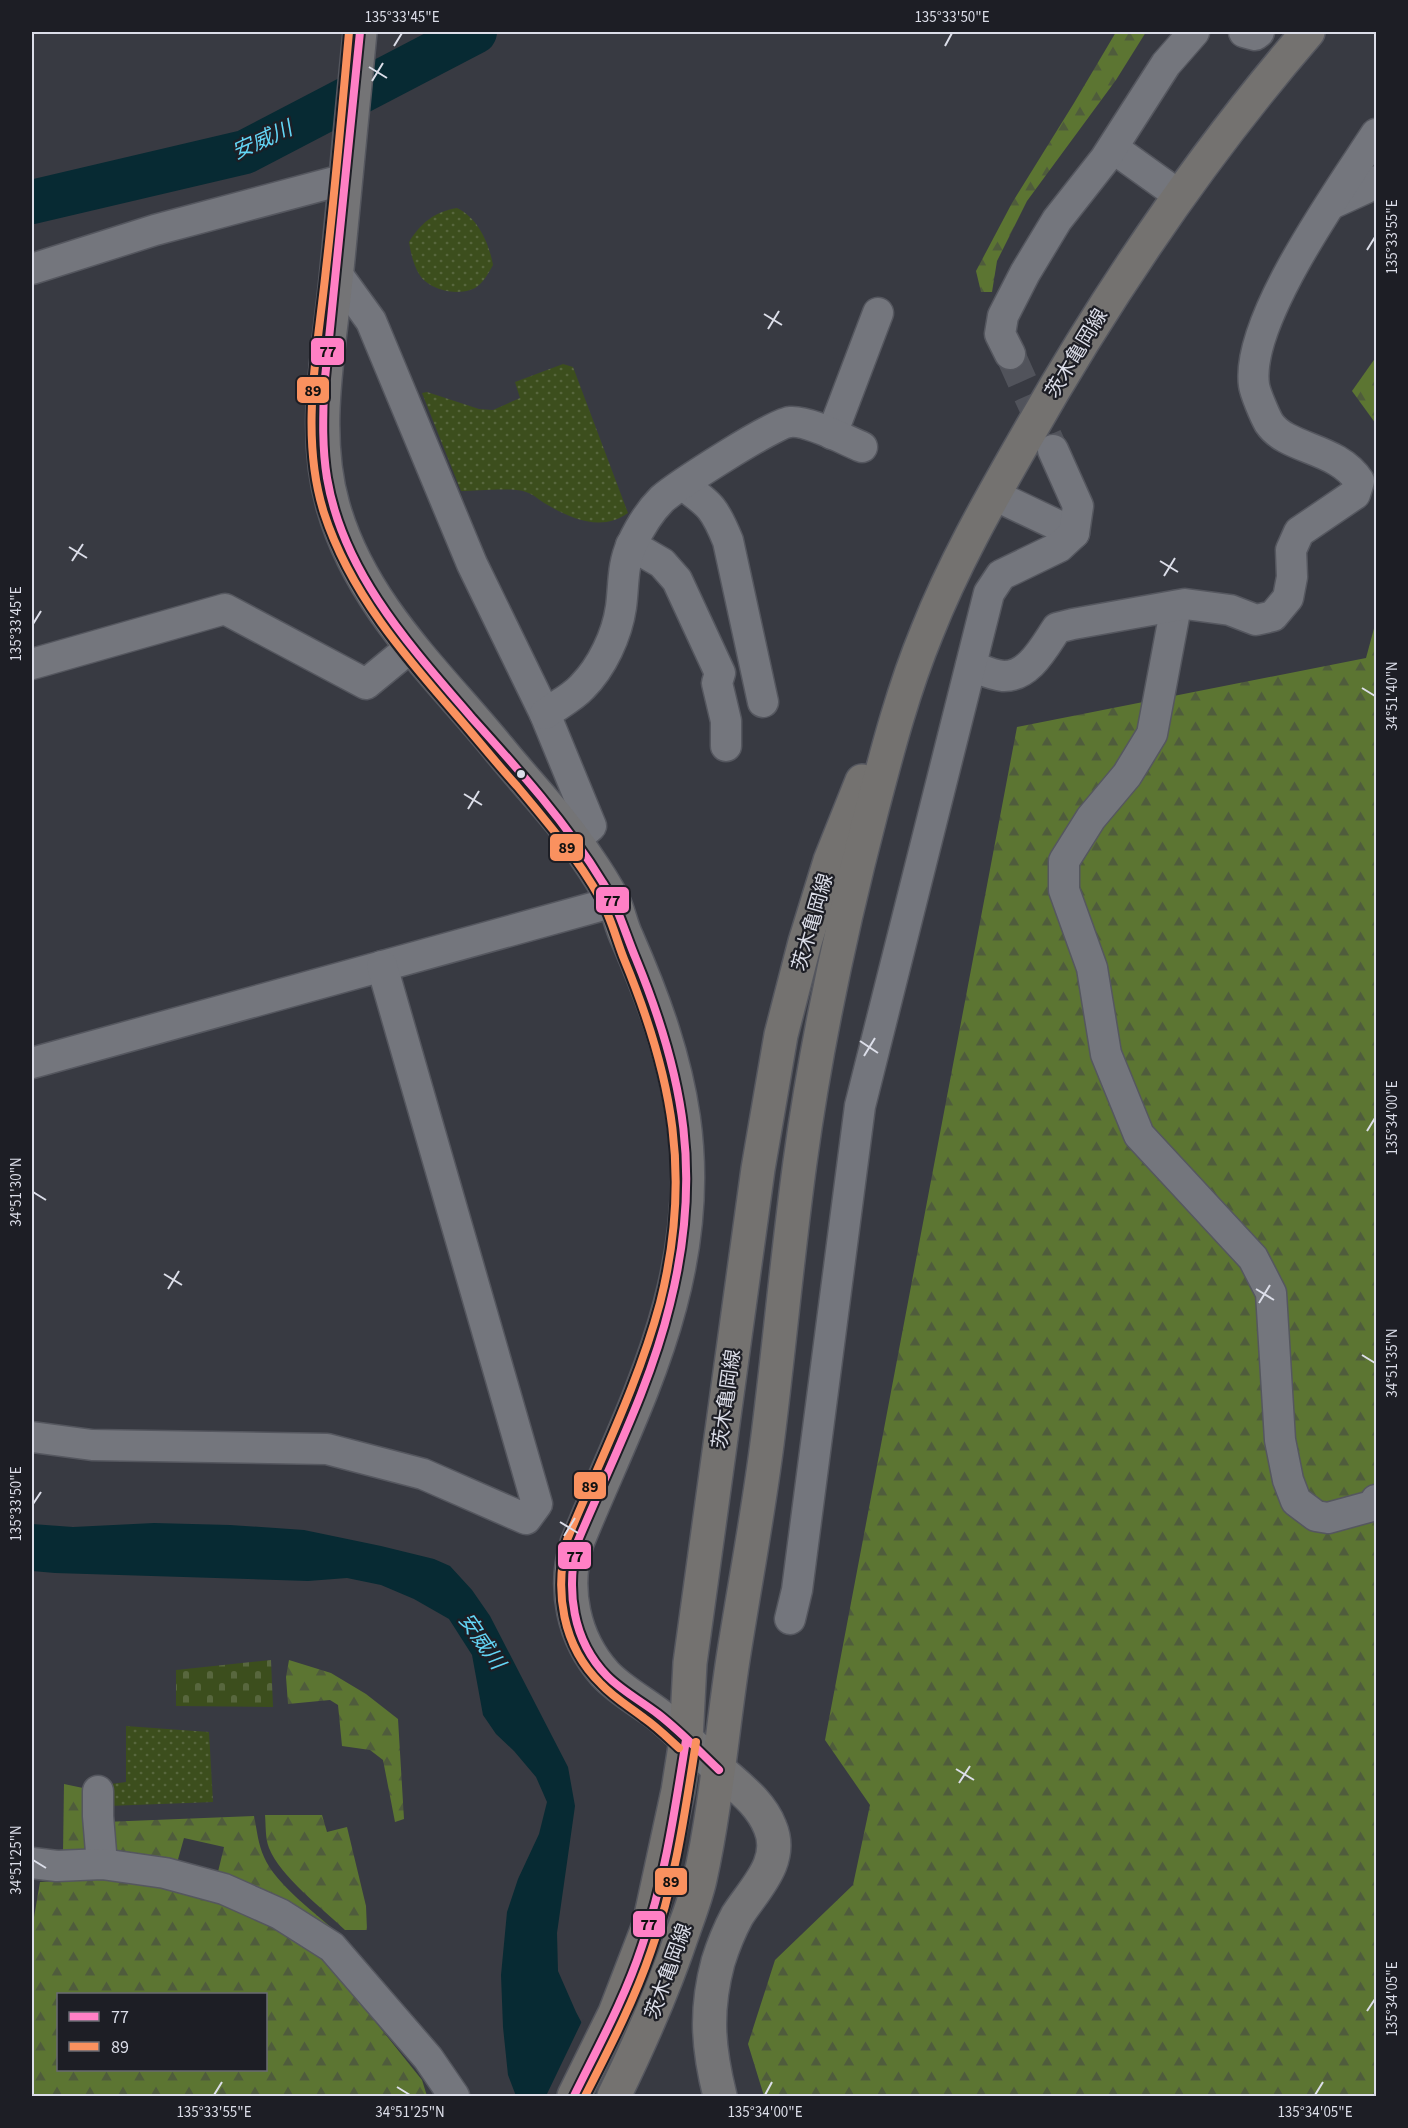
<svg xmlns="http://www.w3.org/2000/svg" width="1408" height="2128" font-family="'Source Sans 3','Noto Sans JP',sans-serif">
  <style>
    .grass { fill: url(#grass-dots) }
    .forest { fill: url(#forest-firs); fill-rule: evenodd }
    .cemetery { fill: url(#cemetery-stones) }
    .water { fill: #072a33 }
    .pier { fill: #383a42 }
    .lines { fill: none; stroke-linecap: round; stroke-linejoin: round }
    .river { stroke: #072a33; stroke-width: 44 }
    .street-tunnel { stroke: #51535b; stroke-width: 30; stroke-dasharray: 30 15; stroke-linecap: butt }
    .street-casing { stroke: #55575f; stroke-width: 33 }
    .secondary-casing { stroke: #55575f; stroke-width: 36 }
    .primary-casing { stroke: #55575f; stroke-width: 36 }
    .street { stroke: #74767d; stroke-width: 30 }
    .secondary { stroke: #747476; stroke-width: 33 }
    .primary { stroke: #747270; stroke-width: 33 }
    .bus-1-casing { stroke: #1d1e25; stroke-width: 12 }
    .bus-2-casing { stroke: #1d1e25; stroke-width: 12 }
    .bus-1 { stroke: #ff80c5; stroke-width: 8 }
    .bus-2 { stroke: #fa915f; stroke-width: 8 }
    .ticks { fill: none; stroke: #dcdee9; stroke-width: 2 }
    .bus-dot { fill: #dcdee9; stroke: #1d1e25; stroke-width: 2 }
    .labels { text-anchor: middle; stroke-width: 4.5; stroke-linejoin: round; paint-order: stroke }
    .street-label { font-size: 20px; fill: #dcdee9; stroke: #1d1e25 }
    .water-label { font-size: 21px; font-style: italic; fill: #63d6f6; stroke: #1d1e25 }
    .line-badge { stroke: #1d1e25; stroke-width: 2 }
    .pale-badge-label { font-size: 16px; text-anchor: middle; font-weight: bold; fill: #111 }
    .neatline { fill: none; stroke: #dcdee9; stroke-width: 2 }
    .ticks-label { font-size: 15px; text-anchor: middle; fill: #dcdee9 }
  </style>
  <defs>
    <pattern id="grass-dots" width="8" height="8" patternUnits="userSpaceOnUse" patternTransform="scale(1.5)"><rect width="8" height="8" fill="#3c4e1d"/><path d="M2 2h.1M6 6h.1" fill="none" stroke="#58673e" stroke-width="1.8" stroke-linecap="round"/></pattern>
    <pattern id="forest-firs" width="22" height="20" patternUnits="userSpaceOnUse" patternTransform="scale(1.5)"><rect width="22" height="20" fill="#5c7532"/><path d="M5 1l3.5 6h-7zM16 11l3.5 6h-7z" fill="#4f5c3c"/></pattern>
    <pattern id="cemetery-stones" width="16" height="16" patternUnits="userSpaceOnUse" patternTransform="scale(1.5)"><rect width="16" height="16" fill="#3c4e1d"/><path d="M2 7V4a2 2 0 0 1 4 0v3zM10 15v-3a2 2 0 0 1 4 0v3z" fill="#58673e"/></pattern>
  </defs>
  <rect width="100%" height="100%" fill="#383a42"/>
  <!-- grass -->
  <g class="grass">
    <path d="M457,208C478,218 489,243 493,265C489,272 485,280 479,285C466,297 437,292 425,281C415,273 411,254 409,242C421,223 434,212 457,208Z"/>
    <path d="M563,364L573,367L628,513C602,532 571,519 546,504C539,500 533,494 526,492C516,487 475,491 461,491L422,393L427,392L479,409L493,410L520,398L515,382Z"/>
    <polygon points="126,1726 209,1732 213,1802 108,1806 111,1784 126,1782"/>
  </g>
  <!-- forest -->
  <g class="forest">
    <polygon points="1116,32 1146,32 1116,80 1027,201 997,261 992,292 981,292 976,271 1012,203 1074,103"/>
    <polygon points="1376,357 1376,424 1352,391"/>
    <polygon points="1376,621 1376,2096 764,2096 748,2044 775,1960 853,1885 870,1805 825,1740 1017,727 1366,658"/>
    <polygon points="289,1660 331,1673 366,1694 398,1719 404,1819 395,1822 383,1760 370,1750 342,1746 338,1705 330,1700 288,1704 286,1677"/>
    <polygon points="64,1784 83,1788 91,1795 98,1854 63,1854"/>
    <path d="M265,1815H322L327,1832L347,1827L366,1906L367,1930H345C323,1909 280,1876 269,1848C265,1838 266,1825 265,1815Z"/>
    <path d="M254,1816C257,1830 258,1844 264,1857C275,1884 318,1915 340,1935L217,1876L224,1847L184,1838L177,1863L112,1855L104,1822Z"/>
    <path d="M105,1878L162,1886L245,1911L321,1954L422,2080L427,2096H32V1929L40,1882ZM58,1994H266V2070H58Z"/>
  </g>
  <!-- cemetery -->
  <polygon class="cemetery" points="271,1660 273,1707 176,1706 176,1670"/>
  <!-- water -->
  <polygon class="water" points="154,1523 230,1525 304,1530 381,1546 434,1559 450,1566 472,1590 490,1616 568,1767 575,1806 557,1933 558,1971 576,2012 620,2096 516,2096 508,2075 503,2027 501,1975 507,1912 518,1879 539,1834 547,1802 536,1777 514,1751 496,1734 483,1715 472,1655 449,1619 414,1599 381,1585 347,1578 308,1581 55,1573 32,1571 32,1524 73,1527"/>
  <!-- pier -->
  <polygon class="pier" points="583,2019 622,2095 623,2096 546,2096"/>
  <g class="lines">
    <!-- river -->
    <polyline class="river" points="32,202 245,152 475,32"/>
    <!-- street-tunnel -->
    <polyline class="street-tunnel" points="1010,354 1053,450"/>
    <defs>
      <g id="street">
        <polyline points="1244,32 1255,35 1259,32"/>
        <polyline points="1113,148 1180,196"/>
        <polyline points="1331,204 1366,188 1376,181"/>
        <polyline points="32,269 155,230 346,179"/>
        <polyline points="337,274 371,321 472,564 545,714 591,826 575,840"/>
        <polyline points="1010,354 1000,334 1003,316 1025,273 1057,220 1105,159 1166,64 1194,32"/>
        <polyline points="832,434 878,313"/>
        <path d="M683,485C711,505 715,509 728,541L763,702"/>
        <polyline points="994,495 1074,533"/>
        <polyline points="631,545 662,563 677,580 720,673 717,683 726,721 726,746"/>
        <polyline points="1176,606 1152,734 1127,775 1091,818 1064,861 1064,890 1092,968 1106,1054 1139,1135 1253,1258 1271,1293 1280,1440 1288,1480 1296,1501 1316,1516 1328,1518 1372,1506 1376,1500"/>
        <polyline points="32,664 225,609 366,684 411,647"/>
        <path d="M971,666C980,669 992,675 1003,676C1029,677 1044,647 1057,628L1073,624L1185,604L1230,610L1256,620L1273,616L1288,598L1292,577L1291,550L1299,532L1355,494L1359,481C1337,447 1287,450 1269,423C1265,416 1255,393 1254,385C1245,321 1341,188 1376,134"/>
        <path d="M545,714C557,705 572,698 582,687C602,667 617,635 621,607C624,585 622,565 632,544C639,529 650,511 662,499C677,486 774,423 790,422C808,420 845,440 862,447"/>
        <polyline points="32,1063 614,902"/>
        <polyline points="32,1437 92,1445 327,1449 423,1474 526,1519 537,1504 382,966"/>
        <polyline points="790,1619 797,1590 860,1106 989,593 1001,575 1059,547 1074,533 1078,506 1053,450"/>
        <polyline points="98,1791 98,1816 102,1864"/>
        <polyline points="32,1863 57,1866 102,1864 165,1873 224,1889 280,1914 332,1947 428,2058 454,2096"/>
      </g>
      <path id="secondary" d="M360,32C352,111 345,190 337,269C330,348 311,429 333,506C361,605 436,672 499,749C528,785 562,819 587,858C596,871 605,885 613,900C619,912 621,926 627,938C683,1066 707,1167 670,1305C648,1388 609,1464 577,1543C563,1588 573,1638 605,1674C621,1691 641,1701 659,1715C681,1734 702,1754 723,1773C741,1789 761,1804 770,1827C785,1862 753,1890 737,1916C729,1931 723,1946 718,1962C705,2011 708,2048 720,2096"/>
      <g id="primary">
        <polyline points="574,2096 615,2013 649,1925 678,1791 686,1740 690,1663 758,1169 781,1035 805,942 830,861 862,781"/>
        <path d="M614,2096C640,2043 664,1989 683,1932C689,1915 696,1897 700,1879C716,1806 722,1732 733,1659C745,1582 760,1505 769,1428C780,1339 788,1250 800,1162C816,1044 841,928 871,813C887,752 903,690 927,632C953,566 988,504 1023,443C1105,298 1199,158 1308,32"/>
      </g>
    </defs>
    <!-- street casing -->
    <use href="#street" class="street-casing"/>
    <!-- secondary casing -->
    <use href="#secondary" class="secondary-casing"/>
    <!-- primary casing -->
    <use href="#primary" class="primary-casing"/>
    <!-- street -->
    <use href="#street" class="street"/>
    <!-- secondary -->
    <use href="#secondary" class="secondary"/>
    <!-- primary -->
    <use href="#primary" class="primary"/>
    <defs>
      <g id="bus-1">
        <path d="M360,32L324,388C323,418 322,448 327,478C343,573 410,646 471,717C518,769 566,822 603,883C618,906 625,933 636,959C685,1078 702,1177 670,1304C650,1387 610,1464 577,1543C566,1590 572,1640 607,1676C622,1691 641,1701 658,1714C680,1731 699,1751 719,1770"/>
        <path d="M574,2096C598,2047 625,1998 642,1946C665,1879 675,1809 686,1740"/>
      </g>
      <g id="bus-2">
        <path d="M349,32C342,111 335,190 326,269C318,348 299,435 324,513C350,593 404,655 458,717C478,740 497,764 517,786C547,822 577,857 600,898C611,917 616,939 624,959C673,1077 692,1177 660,1303C638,1385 599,1462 567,1540C554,1591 562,1646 601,1684C614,1698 630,1707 644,1718C657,1727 668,1738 679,1748"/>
        <path d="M585,2096C609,2049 634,2001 651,1951C675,1884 685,1812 696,1742"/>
      </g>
    </defs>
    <!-- bus-1 casing -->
    <use href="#bus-1" class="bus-1-casing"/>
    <!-- bus-2 casing -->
    <use href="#bus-2" class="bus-2-casing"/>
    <!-- bus-1 -->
    <use href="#bus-1" class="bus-1"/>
    <!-- bus-2 -->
    <use href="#bus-2" class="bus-2"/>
  </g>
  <!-- ticks -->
  <path class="ticks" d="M394,46L402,33M945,46L952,33M369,67L387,78M372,81L383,63M1367,250L1375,237M764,314L782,325M768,329L779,311M69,547L87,558M72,561L83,544M1160,561L1178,572M1164,576L1175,558M33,624L41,611M1362,688L1375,696M464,794L482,805M468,809L479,791M860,1041L878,1053M864,1056L875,1038M1367,1131L1375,1118M33,1192L46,1200M164,1274L182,1285M168,1289L179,1271M1256,1289L1274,1300M1259,1303L1270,1285M1362,1355L1375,1363M33,1504L41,1492M560,1522L578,1533M564,1536L575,1518M956,1769L974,1780M959,1783L970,1766M33,1860L46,1868M1367,2011L1375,1999M397,2087L410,2095M214,2095L222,2082M765,2095L772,2082M1315,2095L1323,2082"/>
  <!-- markers -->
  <circle class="bus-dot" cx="521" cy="774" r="5"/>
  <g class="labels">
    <!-- street labels -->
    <g class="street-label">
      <text transform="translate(1076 353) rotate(-59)" y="7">茨木亀岡線</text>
      <text transform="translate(812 922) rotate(-74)" y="7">茨木亀岡線</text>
      <text transform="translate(726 1399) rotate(-82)" y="7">茨木亀岡線</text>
      <text transform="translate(668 1971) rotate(-70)" y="7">茨木亀岡線</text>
    </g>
    <!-- water labels -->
    <g class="water-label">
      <text transform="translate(262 140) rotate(-24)" y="7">安威川</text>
      <text transform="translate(482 1641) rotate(55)" y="7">安威川</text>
    </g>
  </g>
  <g class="line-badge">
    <rect x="310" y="337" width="35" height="29" rx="6" fill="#ff80c5"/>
    <rect x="296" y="376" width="34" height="28" rx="6" fill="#fa915f"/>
    <rect x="549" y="833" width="35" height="29" rx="6" fill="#fa915f"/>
    <rect x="595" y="886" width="35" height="28" rx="6" fill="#ff80c5"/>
    <rect x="573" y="1471" width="34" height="29" rx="6" fill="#fa915f"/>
    <rect x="557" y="1541" width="35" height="29" rx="6" fill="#ff80c5"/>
    <rect x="654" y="1867" width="34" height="29" rx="6" fill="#fa915f"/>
    <rect x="632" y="1910" width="34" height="28" rx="6" fill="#ff80c5"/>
  </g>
  <g class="pale-badge-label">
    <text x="328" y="357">77</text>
    <text x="313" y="396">89</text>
    <text x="567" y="853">89</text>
    <text x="612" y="906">77</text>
    <text x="590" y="1492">89</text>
    <text x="575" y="1562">77</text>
    <text x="671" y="1887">89</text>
    <text x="649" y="1930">77</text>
  </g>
  <!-- border -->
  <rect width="1408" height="2128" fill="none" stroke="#1d1e25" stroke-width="66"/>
  <!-- legend -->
  <rect x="57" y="1993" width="210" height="78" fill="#1d1e25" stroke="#696b73" stroke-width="1.5"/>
  <rect x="69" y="2012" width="30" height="9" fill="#ff80c5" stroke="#696b73" stroke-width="1.5"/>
  <text x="111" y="2023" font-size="18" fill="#dcdee9">77</text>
  <rect x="69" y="2042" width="30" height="9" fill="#fa915f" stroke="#696b73" stroke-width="1.5"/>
  <text x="111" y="2053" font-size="18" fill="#dcdee9">89</text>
  <rect x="33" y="33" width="1342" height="2062" class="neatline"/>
  <g class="ticks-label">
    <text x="402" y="22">135°33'45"E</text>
    <text x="952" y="22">135°33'50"E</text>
    <text transform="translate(1392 237) rotate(-90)" y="5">135°33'55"E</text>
    <text transform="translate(16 624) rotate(-90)" y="5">135°33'45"E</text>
    <text transform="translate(1392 696) rotate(-90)" y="5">34°51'40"N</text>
    <text transform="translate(1392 1118) rotate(-90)" y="5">135°34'00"E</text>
    <text transform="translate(16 1192) rotate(-90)" y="5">34°51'30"N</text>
    <text transform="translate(1392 1363) rotate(-90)" y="5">34°51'35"N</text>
    <text transform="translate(16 1504) rotate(-90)" y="5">135°33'50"E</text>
    <text transform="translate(16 1860) rotate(-90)" y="5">34°51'25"N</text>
    <text transform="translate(1392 1999) rotate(-90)" y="5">135°34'05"E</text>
    <text x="214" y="2117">135°33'55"E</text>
    <text x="410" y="2117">34°51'25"N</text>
    <text x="765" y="2117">135°34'00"E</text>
    <text x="1315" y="2117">135°34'05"E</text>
  </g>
</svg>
